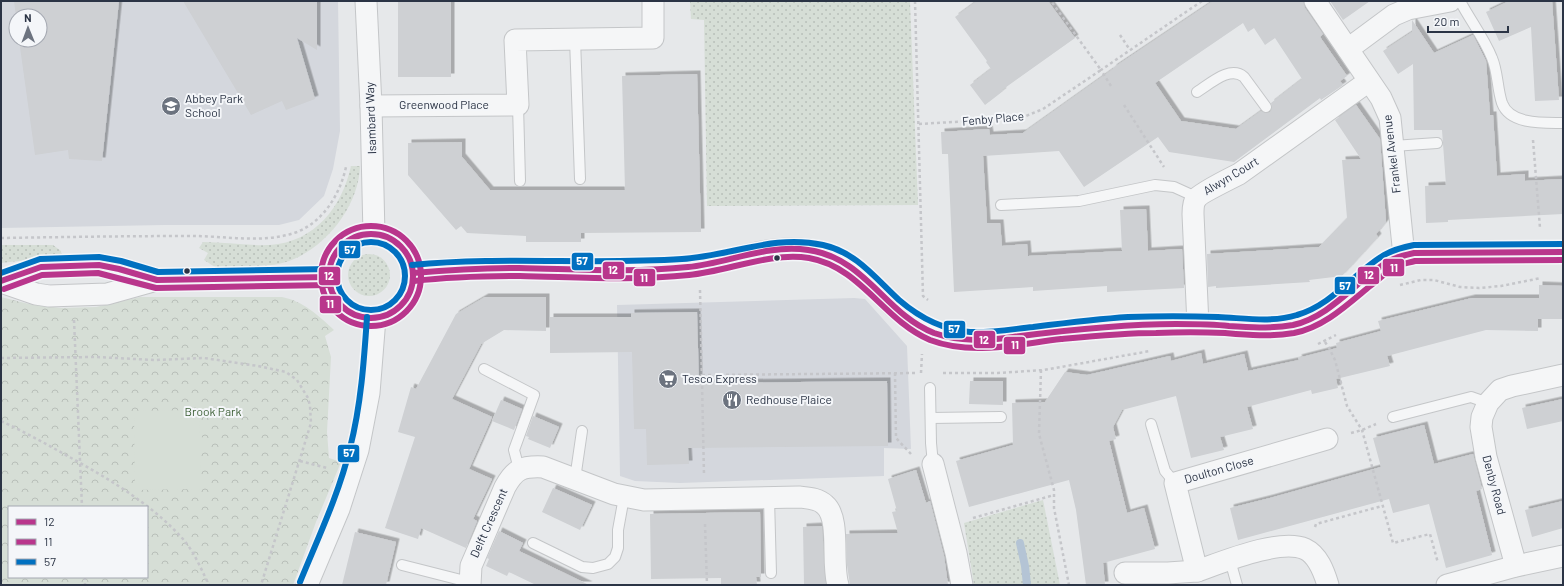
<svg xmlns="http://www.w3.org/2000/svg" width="1564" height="586" font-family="Barlow,sans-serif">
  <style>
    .built { fill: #d4d7dd; fill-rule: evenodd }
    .grass { fill: url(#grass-dots) }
    .park { fill: url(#park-crowns); fill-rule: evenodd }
    .pitch { fill: #d6ded6 }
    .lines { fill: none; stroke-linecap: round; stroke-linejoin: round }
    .stream { stroke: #b4c4d5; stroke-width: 8 }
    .building { fill: #ced0d3; fill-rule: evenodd; filter: url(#shadow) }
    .lane-casing { stroke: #c4c6c8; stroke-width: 12 }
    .street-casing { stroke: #c4c6c8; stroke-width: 23 }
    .path { stroke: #c5c6ca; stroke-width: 2.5; stroke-dasharray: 3 3; stroke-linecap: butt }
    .lane { stroke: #f5f6f7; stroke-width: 10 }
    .street { stroke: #f5f6f7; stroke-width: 21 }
    .bus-1-casing { stroke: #f4f6f9; stroke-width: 9 }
    .bus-2-casing { stroke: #f4f6f9; stroke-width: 9 }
    .bus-3-casing { stroke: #f4f6f9; stroke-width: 9 }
    .bus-1 { stroke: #b9368c; stroke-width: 6 }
    .bus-2 { stroke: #b9368c; stroke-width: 6 }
    .bus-3 { stroke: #0070c0; stroke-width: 6 }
    .bus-dot { fill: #2b3445; stroke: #f4f6f9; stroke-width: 1.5 }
    .labels { text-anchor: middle; stroke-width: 4; stroke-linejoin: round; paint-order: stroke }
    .poi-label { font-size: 12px; fill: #2b3445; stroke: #f4f6f9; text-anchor: start }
    .street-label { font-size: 12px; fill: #2b3445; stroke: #f4f6f9 }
    .park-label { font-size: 12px; fill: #3f6138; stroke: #f4f6f9 }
    .line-badge { stroke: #f4f6f9; stroke-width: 1.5 }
    .badge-label { font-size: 11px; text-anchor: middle; font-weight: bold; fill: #fff }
  </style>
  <defs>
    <pattern id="grass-dots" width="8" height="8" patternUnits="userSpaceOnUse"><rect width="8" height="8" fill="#d6ded6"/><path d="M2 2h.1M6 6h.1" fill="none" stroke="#b8bfb9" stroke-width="1.8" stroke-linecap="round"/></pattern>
    <pattern id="park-crowns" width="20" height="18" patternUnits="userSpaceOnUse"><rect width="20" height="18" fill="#d6ded6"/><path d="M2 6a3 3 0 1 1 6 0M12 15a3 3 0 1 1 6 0" fill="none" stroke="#b8bfb9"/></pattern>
    <filter id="shadow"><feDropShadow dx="3.5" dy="-3.5" stdDeviation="0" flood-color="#0004"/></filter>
  </defs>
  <rect width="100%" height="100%" fill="#e6e8ea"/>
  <!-- built -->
  <g class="built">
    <path d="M1,1H338L340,131L333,169L324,196L299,220L279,225H164L1,228ZM16,16H40V40H16Z"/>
    <polygon points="854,298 865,299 907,346 911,449 884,448 884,476 680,483 635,481 620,476 617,305"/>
  </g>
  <!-- grass -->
  <g class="grass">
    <polygon points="690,1 910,1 918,205 707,206 704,20 691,19"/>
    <path d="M351,166H360C359,204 329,244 294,259C278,266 262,266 245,267C237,267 226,269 217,267C213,267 208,262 204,260L208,253L199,248L203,242C225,242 248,246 270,245C315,242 342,207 351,166Z"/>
    <polygon points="1,245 53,245 61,251 62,258 36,259 1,263"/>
    <circle cx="369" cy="275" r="21"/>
    <polygon points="1043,500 1060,585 974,585 964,523"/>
  </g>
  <!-- park -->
  <path class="park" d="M1,297L29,304L61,308L96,307L140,297H282C303,301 319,316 334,330L325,336L331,357L327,432L329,458L341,462L316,522L293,585H1ZM9,507H147V577H9Z"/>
  <!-- pitch -->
  <polygon class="pitch" points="199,410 200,437 206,438 206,448 200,448 201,489 135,490 134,411"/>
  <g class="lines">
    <!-- stream -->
    <polyline class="stream" points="1020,543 1025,566 1027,585"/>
  </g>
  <!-- building -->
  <g class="building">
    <polygon points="14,1 119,1 102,161 69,159 68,150 35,155 19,40 40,40 40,16 16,17"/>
    <polygon points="183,1 317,1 317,50 297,38 315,99 286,110 282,101 251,115"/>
    <rect x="398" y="1" width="53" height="76"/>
    <polygon points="977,1 1048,1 1075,38 1002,90 1003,91 985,105 970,85 991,69 986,62 987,61 955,17"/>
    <path d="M1213,1H1303L1305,8L1323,34L1320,37L1347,76L1340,81L1343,85L1321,100L1320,98L1234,162L1169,152L1158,137L1084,187L1059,151L983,156L987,223H1000L1002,246L1027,244L1028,256L1122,251L1120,210L1146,209L1148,251L1182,249L1184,288L1107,292V286L1033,291V287L954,292L948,154H942L941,132L989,129L990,135L1023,133L1113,69V68ZM1243,23L1248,32L1254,28L1265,45L1275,38L1302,79L1271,103L1272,107L1270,112L1266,113L1261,111L1236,129L1181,121L1155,83Z"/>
    <polygon points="1330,1 1370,1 1343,20"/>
    <polygon points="1509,1 1552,1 1559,100 1535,101 1531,27 1499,41 1486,12"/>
    <polygon points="1412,20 1434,53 1473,35 1486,61 1490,115 1493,115 1497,176 1525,174 1525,181 1563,179 1563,214 1448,220 1448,222 1426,223 1425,186 1446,185 1442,130 1414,130 1413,64 1398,74 1383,51 1412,32"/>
    <polygon points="697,74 701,232 581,233 581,242 526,242 526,236 467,233 461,226 456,230 408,175 408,143 462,142 462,157 490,190 625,190 622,76"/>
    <polygon points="1356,105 1380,139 1386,222 1376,234 1378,237 1342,276 1309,280 1310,282 1216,288 1216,286 1208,287 1207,254 1319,247 1347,218 1342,160 1361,159 1335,120"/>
    <polygon points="1539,285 1563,286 1563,319 1538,319 1538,331 1486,330 1387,356 1390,366 1336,379 1338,388 1312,394 1311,390 1247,407 1253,429 1220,437 1224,450 1191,458 1176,396 1122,410 1113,427 1116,439 1109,441 1127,513 1144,508 1155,549 1103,563 1105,585 1086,585 1076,510 1069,480 969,507 956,461 1013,445 1012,403 1045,402 1065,372 1087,375 1170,356 1171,361 1201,353 1203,364 1244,354 1248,371 1299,360 1298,358 1337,348 1336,343 1381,331 1378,321 1472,298 1539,298"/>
    <polygon points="485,297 546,297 546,331 504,330 481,344 452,399 492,417 469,469 492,479 473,519 477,521 466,548 421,528 418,539 385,528 415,437 398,432 411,387 416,389 456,314"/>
    <polygon points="697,312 699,383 887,381 888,446 688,448 689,464 647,465 646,429 634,429 632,352 550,353 550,317 631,317 631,313"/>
    <polygon points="970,381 1003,381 1003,405 969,404"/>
    <polygon points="1563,399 1563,421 1527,429 1522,408"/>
    <polygon points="501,400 522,409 514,430 492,421"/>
    <polygon points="533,416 559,427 550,448 528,439 529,437 526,436"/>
    <polygon points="1424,425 1434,464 1473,454 1482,489 1476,491 1492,555 1446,568 1429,504 1393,513 1389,499 1238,540 1230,508 1270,498 1381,467 1373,438"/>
    <polygon points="916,470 926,503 930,501 944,556 948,585 850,585 847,565 846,534 898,533 892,512 897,511 888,479"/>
    <polygon points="553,488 592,505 580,530 542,512"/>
    <polygon points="1563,501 1563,528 1532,537 1525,510"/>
    <polygon points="760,512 761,577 756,577 757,585 721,585 721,578 651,579 650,514"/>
    <polygon points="822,526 826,585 804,585 803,527"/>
    <polygon points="499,531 523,543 519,551 589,585 536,585 509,572 507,576 486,566 489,559 487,558"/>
    <polygon points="355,532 396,542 386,585 342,585"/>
  </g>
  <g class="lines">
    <defs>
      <g id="lane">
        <path d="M1460,1C1470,20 1484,38 1492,58C1498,72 1497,88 1502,103C1510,125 1544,123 1563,123"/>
        <polyline points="575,39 580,179"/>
        <path d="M1197,92C1210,84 1230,65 1244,77L1266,107"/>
        <polyline points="518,105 520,181"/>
        <polyline points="1393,146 1437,143"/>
        <polyline points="1001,205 1079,201 1155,185 1174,187 1196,197"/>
        <polyline points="484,369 534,395 514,450 519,469"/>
        <polyline points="930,388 931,443 933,464"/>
        <polyline points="1393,417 1471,397 1488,403"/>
        <polyline points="931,418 1001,417"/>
        <polyline points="1151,424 1165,471 1175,483"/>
        <polyline points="575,479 582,431"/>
        <polyline points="769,498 771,573"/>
        <polyline points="533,543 582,567 593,568 608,564 615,557 618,548 618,530 624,497"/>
        <polyline points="1230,560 1237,585"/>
        <polyline points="402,565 469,582"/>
      </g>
      <g id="street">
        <polyline points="366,1 371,106 374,235"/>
        <polyline points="1315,1 1381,98 1390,118 1404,256"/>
        <polyline points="1348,49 1394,15 1408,9 1450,1"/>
        <polyline points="371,106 518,105 515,40 653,38 653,1"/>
        <circle cx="371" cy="276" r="42"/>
        <path d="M413,273C504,261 597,275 688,267C735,262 775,240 824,253C849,260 865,278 883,296C909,322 933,338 970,340C988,341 1006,338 1023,336C1055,332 1086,328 1118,326C1151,324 1185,324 1219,325C1246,326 1277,331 1303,322C1327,314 1352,290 1372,274C1379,269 1386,262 1394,259C1400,256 1408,255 1414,253L1563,252"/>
        <polyline points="1,281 41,267 99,265 119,269 155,279"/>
        <polyline points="1,282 36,294 49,296 107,294 157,280 330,277"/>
        <path d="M1198,325L1193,214C1193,209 1193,203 1196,199C1199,194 1231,178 1239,174L1369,81"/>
        <path d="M1327,439L1175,483L1197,571C1223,562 1280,538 1305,549C1318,555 1324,572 1328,585"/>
        <polyline points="933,464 956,553 962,585"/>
        <polyline points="1516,566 1486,457 1481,427 1482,417 1488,403 1500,390 1512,386 1563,375"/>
        <polyline points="1125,573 1168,573 1197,571"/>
        <polyline points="307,585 339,509 358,450 369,393 375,318"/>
        <path d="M470,585L471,566L505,487C515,469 522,466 543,467L614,494L644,500L799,497C807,498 818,498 825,505C841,519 831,563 838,585"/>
        <polyline points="1447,585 1516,566 1563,556"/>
      </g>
    </defs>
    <!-- lane casing -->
    <use href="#lane" class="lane-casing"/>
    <!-- street casing -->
    <use href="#street" class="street-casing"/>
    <!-- path -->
    <g class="path">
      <polyline points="915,1 923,296 928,300"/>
      <polyline points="1120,35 1130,50"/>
      <polyline points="1111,86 1101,70 1202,1"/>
      <polyline points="1124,105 1164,167"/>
      <polyline points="919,124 1021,118 1043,109 1101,70 1051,1"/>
      <polyline points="1533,140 1540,228"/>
      <path d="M1,238C65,237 128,236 192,236C226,236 264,244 297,232C324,221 340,194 346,167"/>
      <polyline points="1400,285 1421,280 1434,280 1460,287 1479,288 1501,286 1541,278"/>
      <polyline points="700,290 704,475"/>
      <polyline points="74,320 82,507"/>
      <polyline points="1325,342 1329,348 1335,360 1347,406 1362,430 1393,543 1430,534 1438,563"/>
      <polyline points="1318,344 1336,335"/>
      <polyline points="1,358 96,357 155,360 204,358 258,366 286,372 297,380 308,398 310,406 311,423 261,585"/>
      <polyline points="1041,370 1039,434 1054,490 1054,508 1069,585"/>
      <polyline points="895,373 896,438 911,454"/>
      <polyline points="921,373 922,354"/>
      <polyline points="943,373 998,373 1044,370 1150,351"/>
      <polyline points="702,375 918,373"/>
      <path d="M1,421C29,434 55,449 82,464C117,484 154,507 182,538C194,551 201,569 209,585"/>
      <polyline points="1351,433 1362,430 1376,424"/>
      <polyline points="300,461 327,468"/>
      <polyline points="973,518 1054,495"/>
      <polyline points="705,524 707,585"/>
      <polyline points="1315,527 1316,524 1382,506"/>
      <polyline points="85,577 85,585"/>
    </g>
    <!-- lane -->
    <use href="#lane" class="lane"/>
    <!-- street -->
    <use href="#street" class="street"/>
    <defs>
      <g id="bus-1">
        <circle cx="371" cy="276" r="42"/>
        <path d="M413,273C448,270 483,268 519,268C575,269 632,273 688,267C728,263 767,244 808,250C866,258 884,313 934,333C960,342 986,341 1013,337C1067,330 1121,324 1176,324C1194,324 1212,324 1229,326C1250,327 1272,329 1293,325C1332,316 1355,281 1389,261C1397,257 1405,255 1414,253L1563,252"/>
        <polyline points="1,281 41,267 99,265 119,269 157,280 330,277"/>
      </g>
      <g id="bus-2">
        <circle cx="371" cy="276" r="50"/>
        <path d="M414,281C449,277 484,276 520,276C576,277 633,281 689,275C729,271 769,252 809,258C861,267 883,320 930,340C972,356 1018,344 1061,339C1093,336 1124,333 1156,333C1179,332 1202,332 1225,333C1248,335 1271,337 1294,333C1324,327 1347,305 1370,286C1378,280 1386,272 1395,267C1401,264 1408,263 1415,261L1563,260"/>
        <polyline points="4,289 42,275 98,273 156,288 330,285"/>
      </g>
      <g id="bus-3">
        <circle cx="371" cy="276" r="34"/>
        <path d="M412,265C502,256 592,265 682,259C731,256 773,234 823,245C856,252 876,279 899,300C920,318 943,330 970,332C991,333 1013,329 1033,327C1065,323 1097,319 1128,317C1158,316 1188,316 1218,317C1244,318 1272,323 1297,315C1332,305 1354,273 1384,255C1393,250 1404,247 1414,245L1563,244"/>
        <polyline points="1,273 40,259 99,257 121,261 158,272 330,269"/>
        <path d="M300,582C318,538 339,494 350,448C361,405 364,361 367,317"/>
      </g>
    </defs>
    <!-- bus-1 casing -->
    <use href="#bus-1" class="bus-1-casing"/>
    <!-- bus-2 casing -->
    <use href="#bus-2" class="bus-2-casing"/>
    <!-- bus-3 casing -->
    <use href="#bus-3" class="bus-3-casing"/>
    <!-- bus-1 -->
    <use href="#bus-1" class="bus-1"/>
    <!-- bus-2 -->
    <use href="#bus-2" class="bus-2"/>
    <!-- bus-3 -->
    <use href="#bus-3" class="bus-3"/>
  </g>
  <!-- icons -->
  <defs>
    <symbol id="school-disc" viewBox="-11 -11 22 22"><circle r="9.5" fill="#6c737f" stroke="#f4f6f9"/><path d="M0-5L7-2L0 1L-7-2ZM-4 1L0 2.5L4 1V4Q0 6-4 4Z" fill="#fff"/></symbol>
    <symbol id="supermarket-disc" viewBox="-11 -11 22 22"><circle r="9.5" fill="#6c737f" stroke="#f4f6f9"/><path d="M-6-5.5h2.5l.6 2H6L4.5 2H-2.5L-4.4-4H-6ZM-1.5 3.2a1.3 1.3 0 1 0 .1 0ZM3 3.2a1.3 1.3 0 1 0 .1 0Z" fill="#fff"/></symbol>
    <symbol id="restaurant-disc" viewBox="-11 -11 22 22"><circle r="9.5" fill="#6c737f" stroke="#f4f6f9"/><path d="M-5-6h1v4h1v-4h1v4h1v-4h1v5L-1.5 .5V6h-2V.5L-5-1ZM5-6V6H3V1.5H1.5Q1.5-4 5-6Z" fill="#fff"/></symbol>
  </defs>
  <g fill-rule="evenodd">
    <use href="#school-disc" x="160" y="95" width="22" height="22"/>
    <use href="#supermarket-disc" x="657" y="368" width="22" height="22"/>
    <use href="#restaurant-disc" x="721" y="389" width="22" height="22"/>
  </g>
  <!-- markers -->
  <g class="bus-dot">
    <circle cx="777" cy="258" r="3.5"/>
    <circle cx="187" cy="271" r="3.5"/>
  </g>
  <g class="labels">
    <!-- poi labels -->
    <g class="poi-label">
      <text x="185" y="103">Abbey Park<tspan x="185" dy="14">School</tspan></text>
      <text x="682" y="383">Tesco Express</text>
      <text x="746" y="404">Redhouse Plaice</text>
    </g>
    <!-- street labels -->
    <g class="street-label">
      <text x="444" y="109">Greenwood Place</text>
      <text transform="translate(371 118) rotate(-92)" y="4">Isambard Way</text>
      <text transform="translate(993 119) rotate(-5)" y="4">Fenby Place</text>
      <text transform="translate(1392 154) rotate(-97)" y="4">Frankel Avenue</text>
      <text transform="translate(1231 176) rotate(-31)" y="4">Alwyn Court</text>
      <text transform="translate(1219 470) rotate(-16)" y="4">Doulton Close</text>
      <text transform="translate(1494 485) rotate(75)" y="4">Denby Road</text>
      <text transform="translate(489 523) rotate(-66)" y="4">Delft Crescent</text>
    </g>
    <!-- park labels -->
    <g class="park-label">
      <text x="213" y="416">Brook Park</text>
    </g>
  </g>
  <g class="line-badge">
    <rect x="338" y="240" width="23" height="19" rx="4" fill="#0070c0"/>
    <rect x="571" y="252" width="23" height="19" rx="4" fill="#0070c0"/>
    <rect x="1382" y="258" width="23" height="19" rx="4" fill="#b9368c"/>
    <rect x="602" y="261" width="23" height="19" rx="4" fill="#b9368c"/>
    <rect x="1357" y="266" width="23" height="19" rx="4" fill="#b9368c"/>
    <rect x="318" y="266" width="23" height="20" rx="4" fill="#b9368c"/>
    <rect x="633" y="268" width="23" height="19" rx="4" fill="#b9368c"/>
    <rect x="1334" y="276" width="22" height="19" rx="4" fill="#0070c0"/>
    <rect x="319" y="295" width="23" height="19" rx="4" fill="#b9368c"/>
    <rect x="943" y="320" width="23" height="19" rx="4" fill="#0070c0"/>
    <rect x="973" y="330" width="23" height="19" rx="4" fill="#b9368c"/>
    <rect x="1003" y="336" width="23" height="19" rx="4" fill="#b9368c"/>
    <rect x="337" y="444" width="23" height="19" rx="4" fill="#0070c0"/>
  </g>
  <g class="badge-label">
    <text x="350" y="254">57</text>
    <text x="582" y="265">57</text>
    <text x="1394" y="272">11</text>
    <text x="613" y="274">12</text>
    <text x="1369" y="279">12</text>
    <text x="329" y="280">12</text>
    <text x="644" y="282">11</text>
    <text x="1345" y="290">57</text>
    <text x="330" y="308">11</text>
    <text x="954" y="333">57</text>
    <text x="984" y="344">12</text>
    <text x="1015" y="349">11</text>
    <text x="349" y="457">57</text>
  </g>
  <!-- border -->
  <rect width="1564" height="586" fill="none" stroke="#2b3445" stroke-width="4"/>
  <!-- legend -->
  <rect x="8" y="506" width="140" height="72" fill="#f4f6f9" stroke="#a4a8b1"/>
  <rect x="16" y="519" width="20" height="6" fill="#b9368c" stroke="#a4a8b1"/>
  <text x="44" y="526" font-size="12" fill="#2b3445">12</text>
  <rect x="16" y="539" width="20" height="6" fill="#b9368c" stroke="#a4a8b1"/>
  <text x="44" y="546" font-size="12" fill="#2b3445">11</text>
  <rect x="16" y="559" width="20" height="6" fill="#0070c0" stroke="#a4a8b1"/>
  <text x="44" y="566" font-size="12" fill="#2b3445">57</text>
  <!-- north arrow -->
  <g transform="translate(28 28) rotate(359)"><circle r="19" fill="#f4f6f9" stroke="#a4a8b1"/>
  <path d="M0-3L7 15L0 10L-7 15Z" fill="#6c737f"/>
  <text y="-6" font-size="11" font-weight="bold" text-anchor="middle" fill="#2b3445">N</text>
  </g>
  <!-- scale -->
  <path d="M1428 26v6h80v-6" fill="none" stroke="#2b3445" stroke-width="2"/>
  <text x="1434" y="26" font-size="12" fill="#2b3445" stroke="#f4f6f9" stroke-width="3" paint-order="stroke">20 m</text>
</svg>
